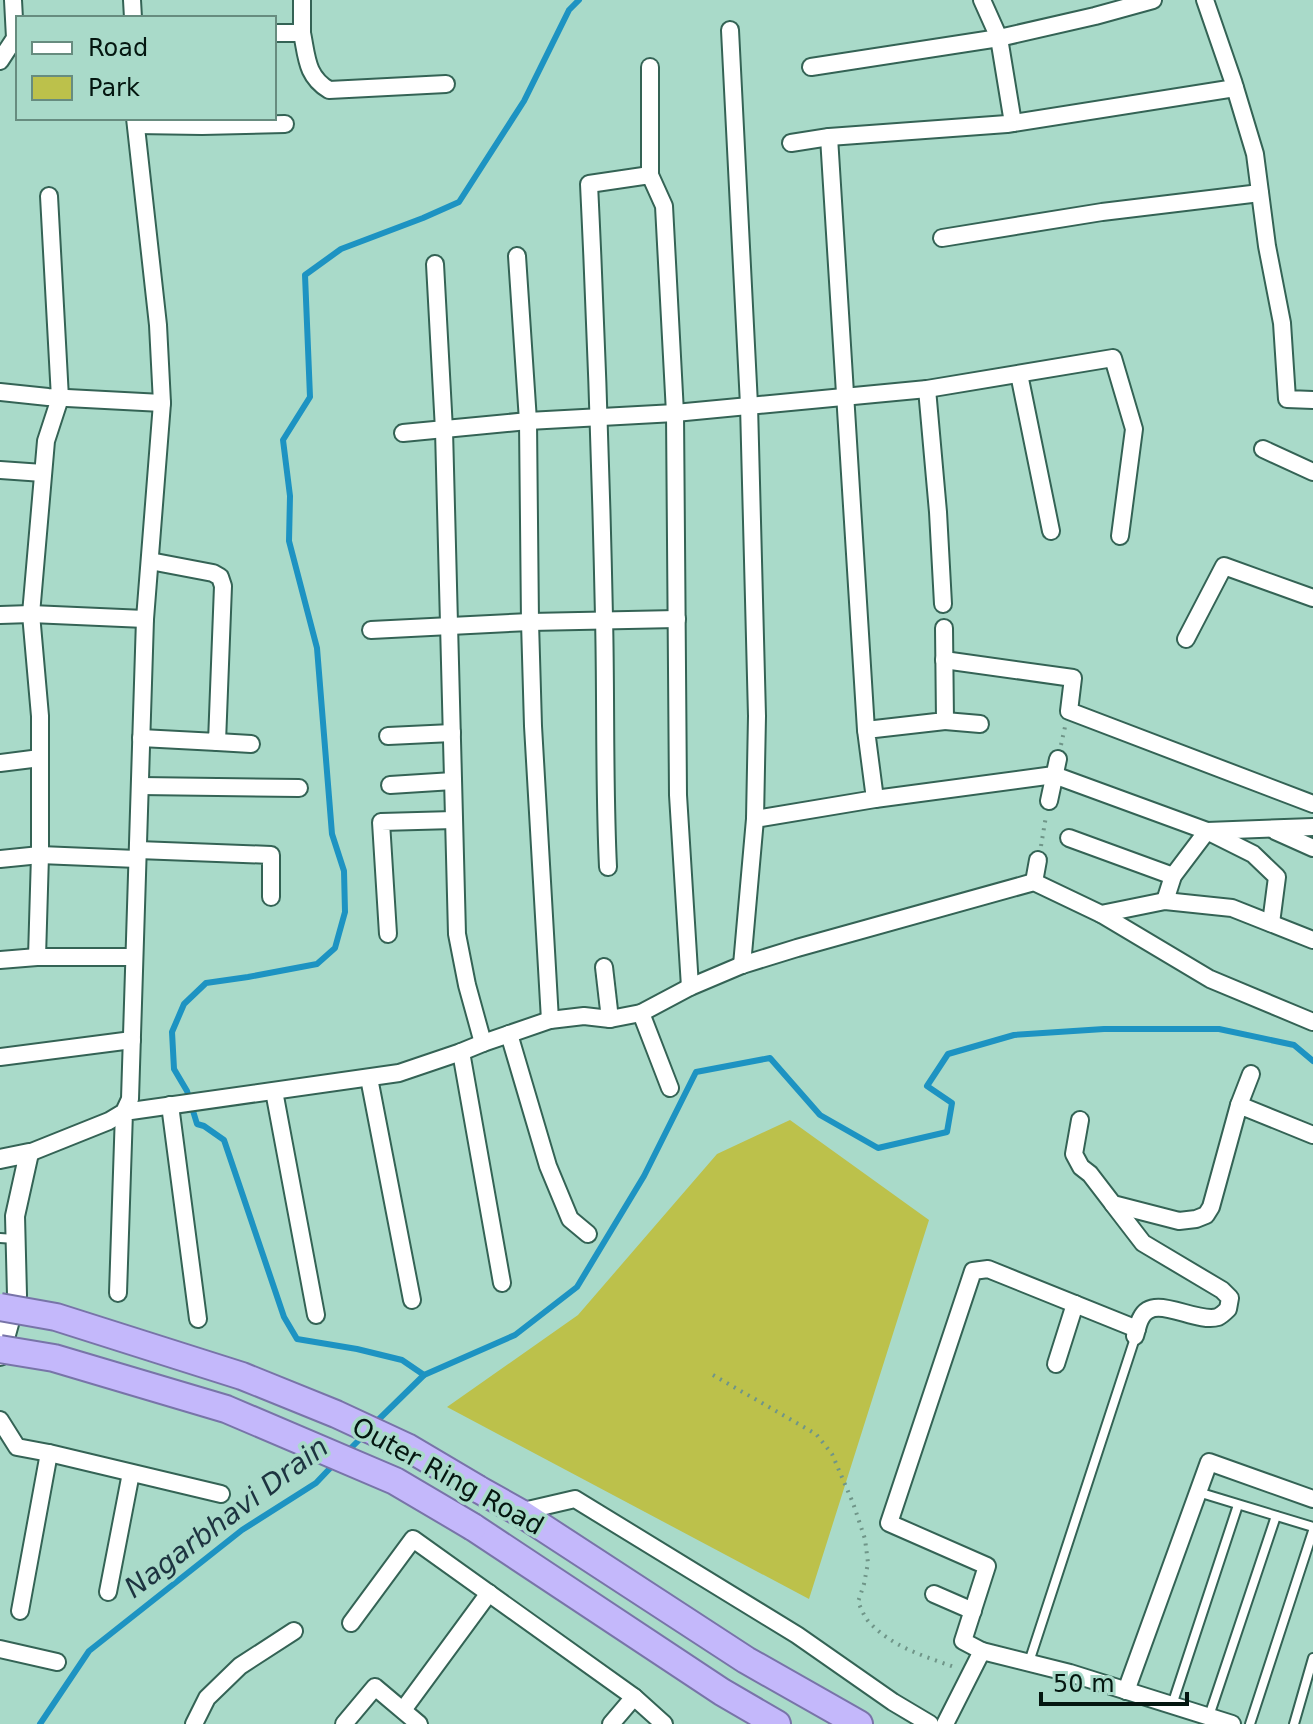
<svg xmlns="http://www.w3.org/2000/svg" width="1313" height="1724" font-family="'DejaVu Sans',sans-serif">
  <style>
    .green { fill: #bcc14b }
    .lines { fill: none; stroke-linecap: round; stroke-linejoin: round }
    .stream { stroke: #1d93c2; stroke-width: 6 }
    .service-casing { stroke: #346355; stroke-width: 12 }
    .minor-casing { stroke: #346355; stroke-width: 20 }
    .tertiary-casing { stroke: #346355; stroke-width: 22 }
    .trunk-casing { stroke: #7874a8; stroke-width: 30 }
    .path { stroke: #6f9588; stroke-width: 4; stroke-dasharray: 2 6; stroke-linecap: butt }
    .service { stroke: #fff; stroke-width: 8 }
    .minor { stroke: #fff; stroke-width: 16 }
    .tertiary { stroke: #fff; stroke-width: 18 }
    .trunk { stroke: #c4b8fb; stroke-width: 26 }
    .trunk-bridge-casing { stroke: #7874a8; stroke-width: 30; stroke-linecap: butt }
    .trunk-bridge { stroke: #c4b8fb; stroke-width: 26 }
    .labels { text-anchor: middle; stroke-width: 7; stroke-linejoin: round; paint-order: stroke }
    .street-label { font-size: 26px; fill: #041610; stroke: #a9dac9 }
    .water-label { font-size: 28px; font-style: italic; fill: #1d3440; stroke: #a9dac9 }
  </style>
  <rect width="100%" height="100%" fill="#a9dac9"/>
  <!-- green -->
  <polygon class="green" points="790,1120 929,1220 809,1599 447,1407 578,1315 717,1154"/>
  <g class="lines">
    <!-- stream -->
    <g class="stream">
      <polyline points="424,1375 402,1360 357,1349 297,1339 284,1317 224,1140 204,1126 197,1124 187,1091 174,1069 172,1032 184,1004 206,983 248,977 317,964 335,948 345,912 344,871 332,834 317,648 289,541 290,496 283,440 310,397 305,275 341,249 423,218 459,202 524,101 569,10 579,0"/>
      <polyline points="374,1424 424,1375 515,1335 577,1287 644,1176 696,1072 770,1058 820,1115 878,1148 947,1132 952,1103 927,1086 948,1054 1014,1035 1104,1029 1219,1029 1294,1045 1313,1061"/>
      <polyline points="346,1453 364,1435"/>
      <polyline points="40,1724 89,1651 242,1530 316,1483 335,1463"/>
    </g>
    <defs>
      <g id="service">
        <polyline points="0,1238 15,1239"/>
        <polyline points="1198,1492 1313,1527"/>
        <polyline points="1029,1662 1135,1338"/>
        <polyline points="1172,1705 1238,1505"/>
        <polyline points="1209,1716 1276,1516"/>
        <polyline points="1250,1724 1313,1531"/>
        <polyline points="1294,1724 1313,1658"/>
      </g>
      <g id="minor">
        <polyline points="132,0 133,18"/>
        <polyline points="982,0 999,38 1013,123"/>
        <polyline points="1205,0 1233,81 1255,154 1267,246 1282,323 1287,399 1313,400"/>
        <polyline points="730,30 749,405 757,716 755,819 742,965"/>
        <polyline points="274,33 302,33 302,0"/>
        <path d="M302,33C307,57 306,76 329,90L446,84"/>
        <polyline points="0,61 15,38 13,0"/>
        <polyline points="811,67 999,38 1095,16 1153,0"/>
        <polyline points="136,125 202,126 285,124"/>
        <polyline points="829,137 866,730"/>
        <polyline points="791,143 829,137 1007,124 1235,88"/>
        <polyline points="650,175 650,67"/>
        <polyline points="942,238 1102,212 1260,193"/>
        <polyline points="517,256 528,421 530,622 533,726 550,1020"/>
        <polyline points="1019,374 1051,531"/>
        <polyline points="927,389 938,512 943,604"/>
        <polyline points="0,392 48,397 162,403"/>
        <polyline points="403,433 528,421 675,413 927,389 1113,358 1134,429 1120,536"/>
        <polyline points="1263,449 1313,472"/>
        <polyline points="0,470 43,473"/>
        <polyline points="0,615 31,614 145,619"/>
        <polyline points="371,630 530,622 677,619"/>
        <polyline points="1186,639 1224,566 1313,598"/>
        <polyline points="944,660 1073,678 1069,711 1313,804"/>
        <polyline points="945,721 980,724"/>
        <polyline points="388,736 452,733"/>
        <polyline points="141,738 217,742 223,586 220,577 213,573 150,561"/>
        <polyline points="217,742 251,744"/>
        <polyline points="0,763 40,758"/>
        <polyline points="390,785 453,781"/>
        <polyline points="140,786 299,788"/>
        <polyline points="875,799 1054,775 1207,831 1253,854 1277,877 1271,923"/>
        <polyline points="1049,801 1058,759"/>
        <polyline points="755,819 875,799 866,730 945,721 944,628"/>
        <polyline points="1275,831 1313,848"/>
        <polyline points="1069,838 1173,876"/>
        <polyline points="138,850 271,855 271,897"/>
        <polyline points="0,859 40,855 137,859"/>
        <path d="M608,867C604,784 606,701 604,617C601,473 596,328 589,184L650,175L664,206L675,413L678,795L690,987"/>
        <polyline points="1034,882 1038,860"/>
        <polyline points="1165,901 1173,876 1207,831 1313,827"/>
        <polyline points="1101,914 1210,979 1313,1022"/>
        <polyline points="388,934 381,822 454,820"/>
        <polyline points="37,957 40,855 40,716 31,614 46,441 60,398 49,196"/>
        <polyline points="0,960 37,957 134,957"/>
        <polyline points="604,967 610,1019"/>
        <polyline points="641,1013 670,1088"/>
        <polyline points="509,1034 548,1166 570,1219 588,1234"/>
        <polyline points="483,1043 550,1020 584,1016 610,1019 641,1013 690,987 742,965 797,948 1034,882 1101,914 1165,901 1232,908 1313,940"/>
        <polyline points="461,1052 502,1283"/>
        <polyline points="0,1057 132,1040"/>
        <polyline points="369,1078 412,1300"/>
        <polyline points="274,1091 316,1315"/>
        <polyline points="170,1105 198,1319"/>
        <polyline points="1239,1105 1251,1074"/>
        <polyline points="1080,1120 1074,1154 1081,1167 1090,1174 1113,1204 1179,1221 1196,1219 1206,1215 1211,1207 1239,1105 1313,1135"/>
        <polyline points="29,1153 109,1121 124,1112 130,1099 145,619 162,403 158,325 135,118"/>
        <path d="M1113,1204L1143,1243L1222,1290L1230,1298L1228,1309C1225,1312 1222,1315 1218,1317C1195,1324 1153,1292 1141,1318C1138,1323 1137,1330 1135,1336"/>
        <polyline points="118,1293 124,1112 399,1073 461,1052 483,1043 467,985 457,934 444,430 435,264"/>
        <polyline points="1056,1364 1075,1304"/>
        <polyline points="0,1420 17,1447 49,1453 221,1494"/>
        <polyline points="519,1512 575,1499 797,1635 893,1702 930,1724"/>
        <polyline points="108,1592 131,1473"/>
        <polyline points="934,1594 973,1611"/>
        <polyline points="20,1611 49,1453"/>
        <polyline points="351,1623 413,1539 634,1697 664,1724"/>
        <polyline points="0,1649 57,1662"/>
        <polyline points="982,1651 963,1641 987,1566 889,1523 973,1271 988,1269 1137,1329"/>
        <polyline points="1126,1691 1209,1462 1313,1499"/>
        <polyline points="403,1710 489,1593"/>
        <polyline points="194,1724 207,1698 240,1666 294,1631"/>
        <polyline points="344,1724 375,1687 419,1724"/>
        <polyline points="611,1724 634,1697"/>
        <polyline points="945,1724 982,1651 1070,1673 1232,1724"/>
      </g>
      <polyline id="tertiary" points="0,1159 29,1153 15,1216 17,1295 0,1356"/>
      <g id="trunk">
        <polyline points="478,1489 519,1512 746,1660 859,1724"/>
        <polyline points="473,1527 722,1692 777,1724"/>
      </g>
    </defs>
    <!-- service casing -->
    <use href="#service" class="service-casing"/>
    <!-- minor casing -->
    <use href="#minor" class="minor-casing"/>
    <!-- tertiary casing -->
    <use href="#tertiary" class="tertiary-casing"/>
    <!-- trunk casing -->
    <use href="#trunk" class="trunk-casing"/>
    <!-- path -->
    <g class="path">
      <polyline points="1061,745 1065,727"/>
      <polyline points="1041,846 1046,816"/>
      <path d="M713,1375L816,1434L832,1454L853,1503L865,1539L868,1563L864,1584L858,1602C862,1610 865,1619 871,1624C894,1648 927,1657 957,1668"/>
    </g>
    <!-- service -->
    <use href="#service" class="service"/>
    <!-- minor -->
    <use href="#minor" class="minor"/>
    <!-- tertiary -->
    <use href="#tertiary" class="tertiary"/>
    <!-- trunk -->
    <use href="#trunk" class="trunk"/>
    <defs>
      <g id="trunk-bridge">
        <polyline points="0,1307 56,1317 242,1376 336,1414 407,1447 478,1489"/>
        <polyline points="0,1349 54,1358 226,1409 395,1481 473,1527"/>
      </g>
    </defs>
    <!-- trunk-bridge casing -->
    <use href="#trunk-bridge" class="trunk-bridge-casing"/>
    <!-- trunk-bridge -->
    <use href="#trunk-bridge" class="trunk-bridge"/>
  </g>
  <g class="labels">
    <!-- street labels -->
    <g class="street-label">
      <text transform="translate(448 1476) rotate(29)" y="9">Outer Ring Road</text>
    </g>
    <!-- water labels -->
    <g class="water-label">
      <text transform="translate(226 1517) rotate(-37)" y="10">Nagarbhavi Drain</text>
    </g>
  </g>
  <!-- legend -->
  <rect x="16" y="16" width="260" height="104" fill="#a9dac9" stroke="#678c7f" stroke-width="2"/>
  <rect x="32" y="42" width="40" height="12" fill="#ffffff" stroke="#678c7f" stroke-width="2"/>
  <text x="88" y="56" font-size="24" fill="#041610">Road</text>
  <rect x="32" y="76" width="40" height="24" fill="#bcc14b" stroke="#678c7f" stroke-width="2"/>
  <text x="88" y="96" font-size="24" fill="#041610">Park</text>
  <!-- scale -->
  <path d="M1041 1692v12h146v-12" fill="none" stroke="#041610" stroke-width="4"/>
  <text x="1053" y="1692" font-size="24" fill="#041610" stroke="#a9dac9" stroke-width="6" paint-order="stroke">50 m</text>
</svg>
